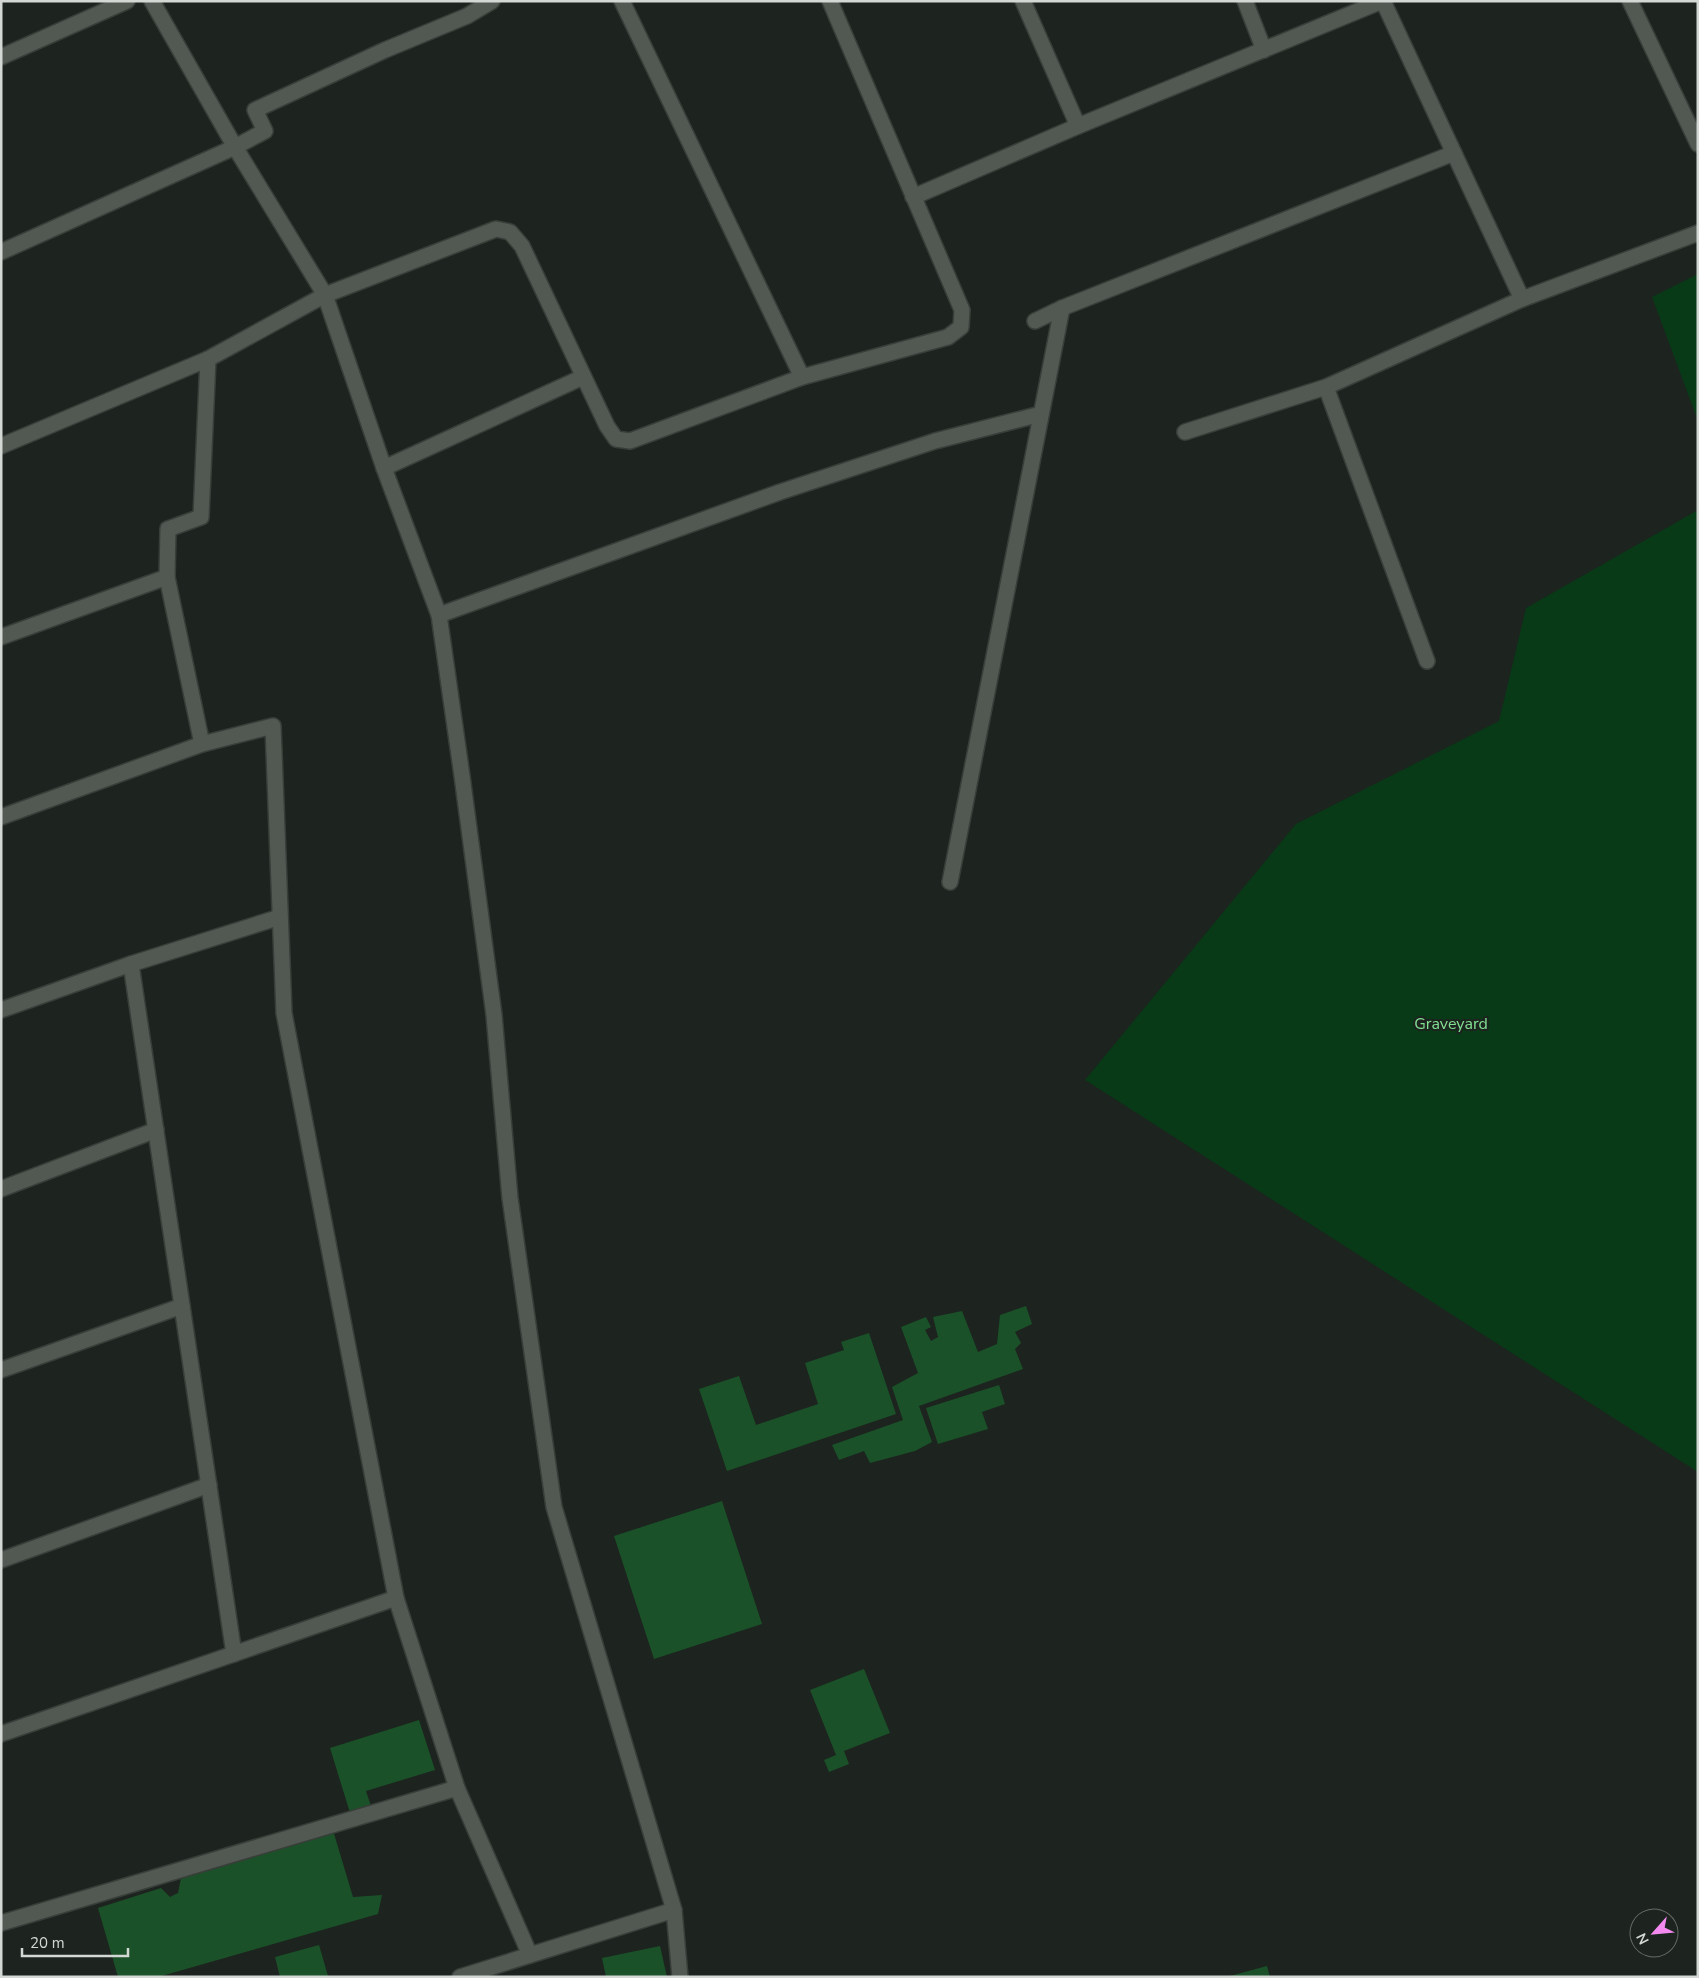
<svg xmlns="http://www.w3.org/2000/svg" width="1699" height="1978" font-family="'Nunito Sans',sans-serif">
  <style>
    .green { fill: #083a17 }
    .building { fill: #1a5128 }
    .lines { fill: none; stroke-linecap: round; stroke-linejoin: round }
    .minor-casing { stroke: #383e39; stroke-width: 18 }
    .secondary-casing { stroke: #383e39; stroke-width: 18 }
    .minor { stroke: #525953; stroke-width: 15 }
    .secondary { stroke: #525953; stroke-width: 15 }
    .labels { text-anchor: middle; stroke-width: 4; stroke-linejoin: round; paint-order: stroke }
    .park-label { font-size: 16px; fill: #81e193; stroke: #1d231e }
  </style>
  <rect width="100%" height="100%" fill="#1d231e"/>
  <!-- green -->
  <g class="green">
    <polygon points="1698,274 1698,421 1652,297"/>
    <polygon points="1698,510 1698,1472 1085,1080 1296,824 1499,721 1526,608"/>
  </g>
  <!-- building -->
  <g class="building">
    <polygon points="1026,1306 1032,1324 1015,1332 1021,1343 1015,1349 1023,1369 919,1406 932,1442 915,1451 870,1463 864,1451 839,1460 832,1445 903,1420 892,1387 918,1373 901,1327 926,1317 931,1327 925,1330 931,1341 938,1337 933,1317 962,1311 978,1352 997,1344 1000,1315"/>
    <polygon points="869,1333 896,1414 727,1471 699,1389 739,1376 756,1425 818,1404 805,1363 844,1350 841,1342"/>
    <polygon points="999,1385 1005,1404 982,1412 988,1429 938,1444 926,1408"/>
    <polygon points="722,1501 762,1624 654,1659 614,1536"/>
    <polygon points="864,1669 890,1733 844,1751 849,1764 829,1772 824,1760 836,1755 810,1690"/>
    <polygon points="419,1720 435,1770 366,1791 372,1809 351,1816 330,1748"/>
    <polygon points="332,1827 353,1897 382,1895 378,1914 158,1977 118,1977 98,1908 161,1888 170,1897 178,1893 182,1873"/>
    <polygon points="319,1945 328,1976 280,1977 275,1957"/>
    <polygon points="660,1946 667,1977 606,1977 602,1958"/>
    <polygon points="1267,1966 1270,1977 1230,1977 1230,1976"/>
  </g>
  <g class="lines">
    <defs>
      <g id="minor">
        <polyline points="152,1 235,147 325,295 384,468 439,615 462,776 494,1015 510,1198 554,1507 674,1910 680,1977"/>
        <polyline points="622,1 802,377"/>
        <polyline points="1023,1 1078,126"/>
        <polyline points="1245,1 1264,50"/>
        <polyline points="1383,1 1522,299"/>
        <polyline points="1,57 127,1"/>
        <polyline points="913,197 1078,126 1382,1"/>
        <polyline points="1,252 235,147 265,131 255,110 385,50 467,16 492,1"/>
        <polyline points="1035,321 1062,308 1454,153"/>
        <polyline points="1326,387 1427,661"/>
        <polyline points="1185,432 1326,387 1522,299 1698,233"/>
        <polyline points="1,446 208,359"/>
        <polyline points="384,468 583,377"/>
        <polyline points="439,615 780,492 935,441 1041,414"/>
        <polyline points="1,637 167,577"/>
        <polyline points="202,744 167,577 168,529 201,517 208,359 325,295 496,229 510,232 522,246 607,426 616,439 630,441 802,377 948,337 961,327 962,310 830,1"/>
        <polyline points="1,817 202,744 273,726 284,1013 396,1598 457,1788 530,1955"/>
        <polyline points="950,882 1062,308"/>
        <polyline points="131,964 234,1654"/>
        <polyline points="1,1010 131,964 280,917"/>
        <polyline points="1,1189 156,1130"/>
        <polyline points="1,1370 182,1306"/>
        <polyline points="1,1560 209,1485"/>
        <polyline points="1,1734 396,1598"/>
        <polyline points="1,1923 457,1788"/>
        <polyline points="460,1977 674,1910"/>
      </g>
      <polyline id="secondary" points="1630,1 1698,144"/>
    </defs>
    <!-- minor casing -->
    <use href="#minor" class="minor-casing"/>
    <!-- secondary casing -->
    <use href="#secondary" class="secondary-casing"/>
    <!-- minor -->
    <use href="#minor" class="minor"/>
    <!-- secondary -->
    <use href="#secondary" class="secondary"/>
  </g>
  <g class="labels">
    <!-- park labels -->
    <g class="park-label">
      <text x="1451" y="1029">Graveyard</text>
    </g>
  </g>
  <!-- border -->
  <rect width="1699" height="1978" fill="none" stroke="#d3d8d4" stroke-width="5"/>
  <!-- north arrow -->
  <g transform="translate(1654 1933) rotate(243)"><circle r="24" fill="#1d231e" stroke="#666b67"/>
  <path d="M0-4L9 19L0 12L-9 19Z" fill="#f489f0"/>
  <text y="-8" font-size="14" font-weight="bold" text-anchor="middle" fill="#d3d8d4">N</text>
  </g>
  <!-- scale -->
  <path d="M22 1948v8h106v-8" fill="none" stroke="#d3d8d4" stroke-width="2.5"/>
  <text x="30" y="1948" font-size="15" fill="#d3d8d4" stroke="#1d231e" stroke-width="4" paint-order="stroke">20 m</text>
</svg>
